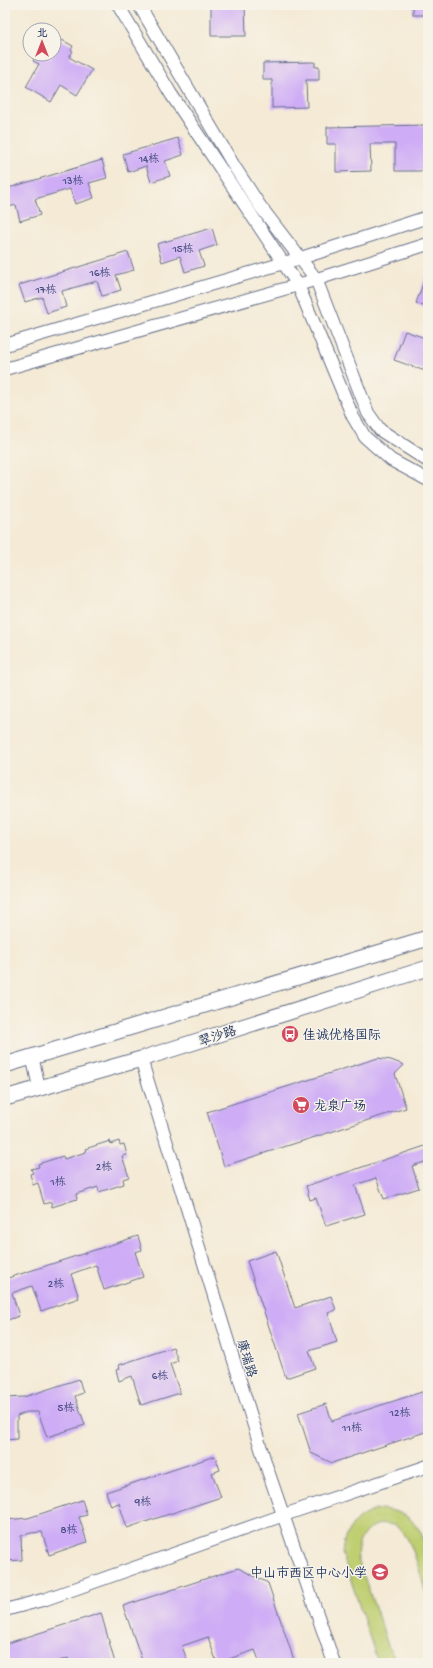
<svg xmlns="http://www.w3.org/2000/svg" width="433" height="1668" font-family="'Gochi Hand','LXGW WenKai TC',sans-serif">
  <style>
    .green { fill: #bece70; stroke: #6c7e67 }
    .building { fill: #ceacf6 }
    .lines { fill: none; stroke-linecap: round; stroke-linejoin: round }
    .minor-casing { stroke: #677088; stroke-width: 14 }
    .major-casing { stroke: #677088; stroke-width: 17 }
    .minor { stroke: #fff; stroke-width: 12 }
    .major { stroke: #fff; stroke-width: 15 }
    .labels { text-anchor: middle; stroke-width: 3; stroke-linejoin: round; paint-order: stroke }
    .number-label { font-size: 11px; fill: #484e84 }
    .poi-label { font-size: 13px; fill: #1b2f5e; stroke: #f7f3e8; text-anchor: start }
    .street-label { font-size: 13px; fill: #1b2f5e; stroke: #f7f3e8 }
  </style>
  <rect width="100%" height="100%" fill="#f7f3e8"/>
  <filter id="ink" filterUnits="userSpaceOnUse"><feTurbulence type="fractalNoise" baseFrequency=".025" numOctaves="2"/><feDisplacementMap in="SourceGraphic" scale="8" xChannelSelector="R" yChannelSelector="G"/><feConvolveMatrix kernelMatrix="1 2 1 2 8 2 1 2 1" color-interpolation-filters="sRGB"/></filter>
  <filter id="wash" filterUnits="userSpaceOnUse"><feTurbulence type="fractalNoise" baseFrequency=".012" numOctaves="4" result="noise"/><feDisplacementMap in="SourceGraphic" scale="16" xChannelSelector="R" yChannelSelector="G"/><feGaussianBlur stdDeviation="0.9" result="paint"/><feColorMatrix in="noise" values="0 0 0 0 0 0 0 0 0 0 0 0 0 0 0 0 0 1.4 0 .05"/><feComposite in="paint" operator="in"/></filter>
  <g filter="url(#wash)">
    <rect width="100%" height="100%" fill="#f4ead5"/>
    <!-- green -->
    <path class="green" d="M381,1509C433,1513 428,1560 428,1600C423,1584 414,1547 405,1535C387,1510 353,1530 358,1559L389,1648L396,1660L401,1663H379L375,1654L342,1553C344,1529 357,1514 381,1509Z"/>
    <g id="blocks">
      <!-- building -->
      <g class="building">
        <polygon points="211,5 245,5 246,36 211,36"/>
        <rect x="413" y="5" width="15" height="10"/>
        <polygon points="62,40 73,46 71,50 73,51 69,57 92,70 77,95 61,85 51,102 26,87 39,64 33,61 37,54 43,54 50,59"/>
        <polygon points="315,62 315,67 319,67 319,80 306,80 307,107 272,108 272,80 263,80 263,63"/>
        <polygon points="428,125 428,171 395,171 395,144 370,144 371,171 336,172 336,144 327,144 327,127"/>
        <polygon points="178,138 183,155 165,161 170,176 151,182 146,166 128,172 123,154"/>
        <polygon points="102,160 107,178 89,183 94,198 75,204 70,189 35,199 40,215 20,221 16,205 5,208 5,189"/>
        <polygon points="212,228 217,245 199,251 204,266 185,272 180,256 162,262 157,244"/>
        <polygon points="128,252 134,270 116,275 121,290 102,296 97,281 62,291 66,307 47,313 42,297 25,302 19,285"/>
        <polygon points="427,273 428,273 428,308 416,303"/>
        <polygon points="405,331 428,339 428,372 394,360"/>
        <polygon points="378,1058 391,1060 404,1065 395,1074 406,1108 224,1166 207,1112"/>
        <polygon points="110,1141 111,1144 119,1141 120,1145 124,1144 127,1155 122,1156 129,1177 123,1179 124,1184 99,1192 98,1187 76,1194 77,1199 52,1207 51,1202 44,1204 38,1183 33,1185 30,1174 33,1173 31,1169 39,1167 38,1164 63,1156 64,1159 86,1152 85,1149"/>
        <polygon points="428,1145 428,1161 412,1166 419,1188 384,1199 376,1178 355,1185 365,1214 326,1226 316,1198 310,1200 306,1186"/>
        <polygon points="138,1236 142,1250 135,1252 143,1277 104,1290 96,1265 71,1274 79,1298 41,1311 32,1286 12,1293 19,1316 5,1321 5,1279"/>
        <polygon points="276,1251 295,1308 331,1296 336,1310 328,1313 337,1342 309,1351 315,1368 286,1378 247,1261"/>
        <polygon points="173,1347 178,1361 170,1364 180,1393 141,1405 132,1376 119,1381 116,1370 120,1369 119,1365"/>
        <polygon points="79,1379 83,1393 75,1396 85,1425 47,1437 38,1412 27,1412 17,1416 17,1439 5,1440 5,1398 24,1397"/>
        <polygon points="428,1390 428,1431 332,1463 311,1453 298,1413 326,1404 332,1421"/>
        <polygon points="215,1456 220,1470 212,1473 221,1497 127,1528 119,1503 111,1506 106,1492"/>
        <polygon points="82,1500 87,1515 79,1517 87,1542 49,1555 42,1532 31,1533 21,1536 22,1560 5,1561 5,1520 28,1518"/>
        <polygon points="238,1568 268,1583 295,1663 260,1663 255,1650 217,1663 208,1637 182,1646 188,1663 143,1663 123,1606"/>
        <polygon points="101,1613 115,1663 70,1663 68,1658 53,1663 5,1663 5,1644"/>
      </g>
    </g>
  </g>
  <g filter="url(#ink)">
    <use href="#blocks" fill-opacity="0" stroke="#677088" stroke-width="1"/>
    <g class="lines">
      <defs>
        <g id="minor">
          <polyline points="118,5 171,94 298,285 353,417 365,437 391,460 428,480"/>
          <polyline points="139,5 234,166 260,206 316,279 368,413 380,430 428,461"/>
          <polyline points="5,345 301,258 428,217"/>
          <polyline points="5,369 298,285 428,244"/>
          <polyline points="32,1056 39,1087"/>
          <polyline points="141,1059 267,1468 334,1663"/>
          <polyline points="5,1610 46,1599 284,1515 428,1466"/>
        </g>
        <g id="major">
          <polyline points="5,1065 428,938"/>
          <polyline points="5,1098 141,1059 428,968"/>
        </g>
      </defs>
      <!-- minor casing -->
      <use href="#minor" class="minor-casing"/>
      <!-- major casing -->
      <use href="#major" class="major-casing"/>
      <!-- minor -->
      <use href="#minor" class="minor"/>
      <!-- major -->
      <use href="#major" class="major"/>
    </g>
  </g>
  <!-- icons -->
  <defs>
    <symbol id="bus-disc" viewBox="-11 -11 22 22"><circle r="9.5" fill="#d1495b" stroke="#f7f3e8"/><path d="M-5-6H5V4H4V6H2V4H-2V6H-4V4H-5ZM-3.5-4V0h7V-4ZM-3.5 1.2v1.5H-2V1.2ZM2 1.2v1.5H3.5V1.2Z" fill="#fff"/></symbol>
    <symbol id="supermarket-disc" viewBox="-11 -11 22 22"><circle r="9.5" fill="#d1495b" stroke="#f7f3e8"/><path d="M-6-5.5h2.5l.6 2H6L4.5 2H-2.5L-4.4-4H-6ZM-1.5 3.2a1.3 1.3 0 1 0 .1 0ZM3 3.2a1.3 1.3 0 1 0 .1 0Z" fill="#fff"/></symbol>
    <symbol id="school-disc" viewBox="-11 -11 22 22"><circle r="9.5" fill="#d1495b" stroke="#f7f3e8"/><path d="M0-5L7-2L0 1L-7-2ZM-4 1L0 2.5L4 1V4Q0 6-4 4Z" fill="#fff"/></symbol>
  </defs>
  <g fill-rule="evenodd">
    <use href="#bus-disc" x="280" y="1024" width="20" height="20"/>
    <use href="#supermarket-disc" x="291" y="1095" width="20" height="20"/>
    <use href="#school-disc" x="370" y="1562" width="20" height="20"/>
  </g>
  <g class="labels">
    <!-- number labels -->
    <g class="number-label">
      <text x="149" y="162">14栋</text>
      <text x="73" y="184">13栋</text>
      <text x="183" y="252">15栋</text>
      <text x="100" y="276">16栋</text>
      <text x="46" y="293">17栋</text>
      <text x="104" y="1170">2栋</text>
      <text x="58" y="1185">1栋</text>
      <text x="56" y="1287">2栋</text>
      <text x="160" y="1379">6栋</text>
      <text x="66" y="1411">5栋</text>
      <text x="400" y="1416">12栋</text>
      <text x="352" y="1431">11栋</text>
      <text x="143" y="1505">9栋</text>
      <text x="69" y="1533">8栋</text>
    </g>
    <!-- poi labels -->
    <g class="poi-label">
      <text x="303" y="1039">佳诚优格国际</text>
      <text x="314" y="1110">龙泉广场</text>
      <text x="367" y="1577" text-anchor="end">中山市西区中心小学</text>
    </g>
    <!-- street labels -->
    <g class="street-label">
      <text transform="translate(217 1035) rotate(-18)" y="5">翠沙路</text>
      <text transform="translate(248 1358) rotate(73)" y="5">康瑞路</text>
    </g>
  </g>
  <!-- margin -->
  <rect width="433" height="1668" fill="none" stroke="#f7f3e8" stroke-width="20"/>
  <!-- north arrow -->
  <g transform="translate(42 42)"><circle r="19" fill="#f7f3e8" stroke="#9fa5b1"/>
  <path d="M0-3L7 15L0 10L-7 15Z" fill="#d1495b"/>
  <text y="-6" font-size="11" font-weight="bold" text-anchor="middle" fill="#1b2f5e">北</text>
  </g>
</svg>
